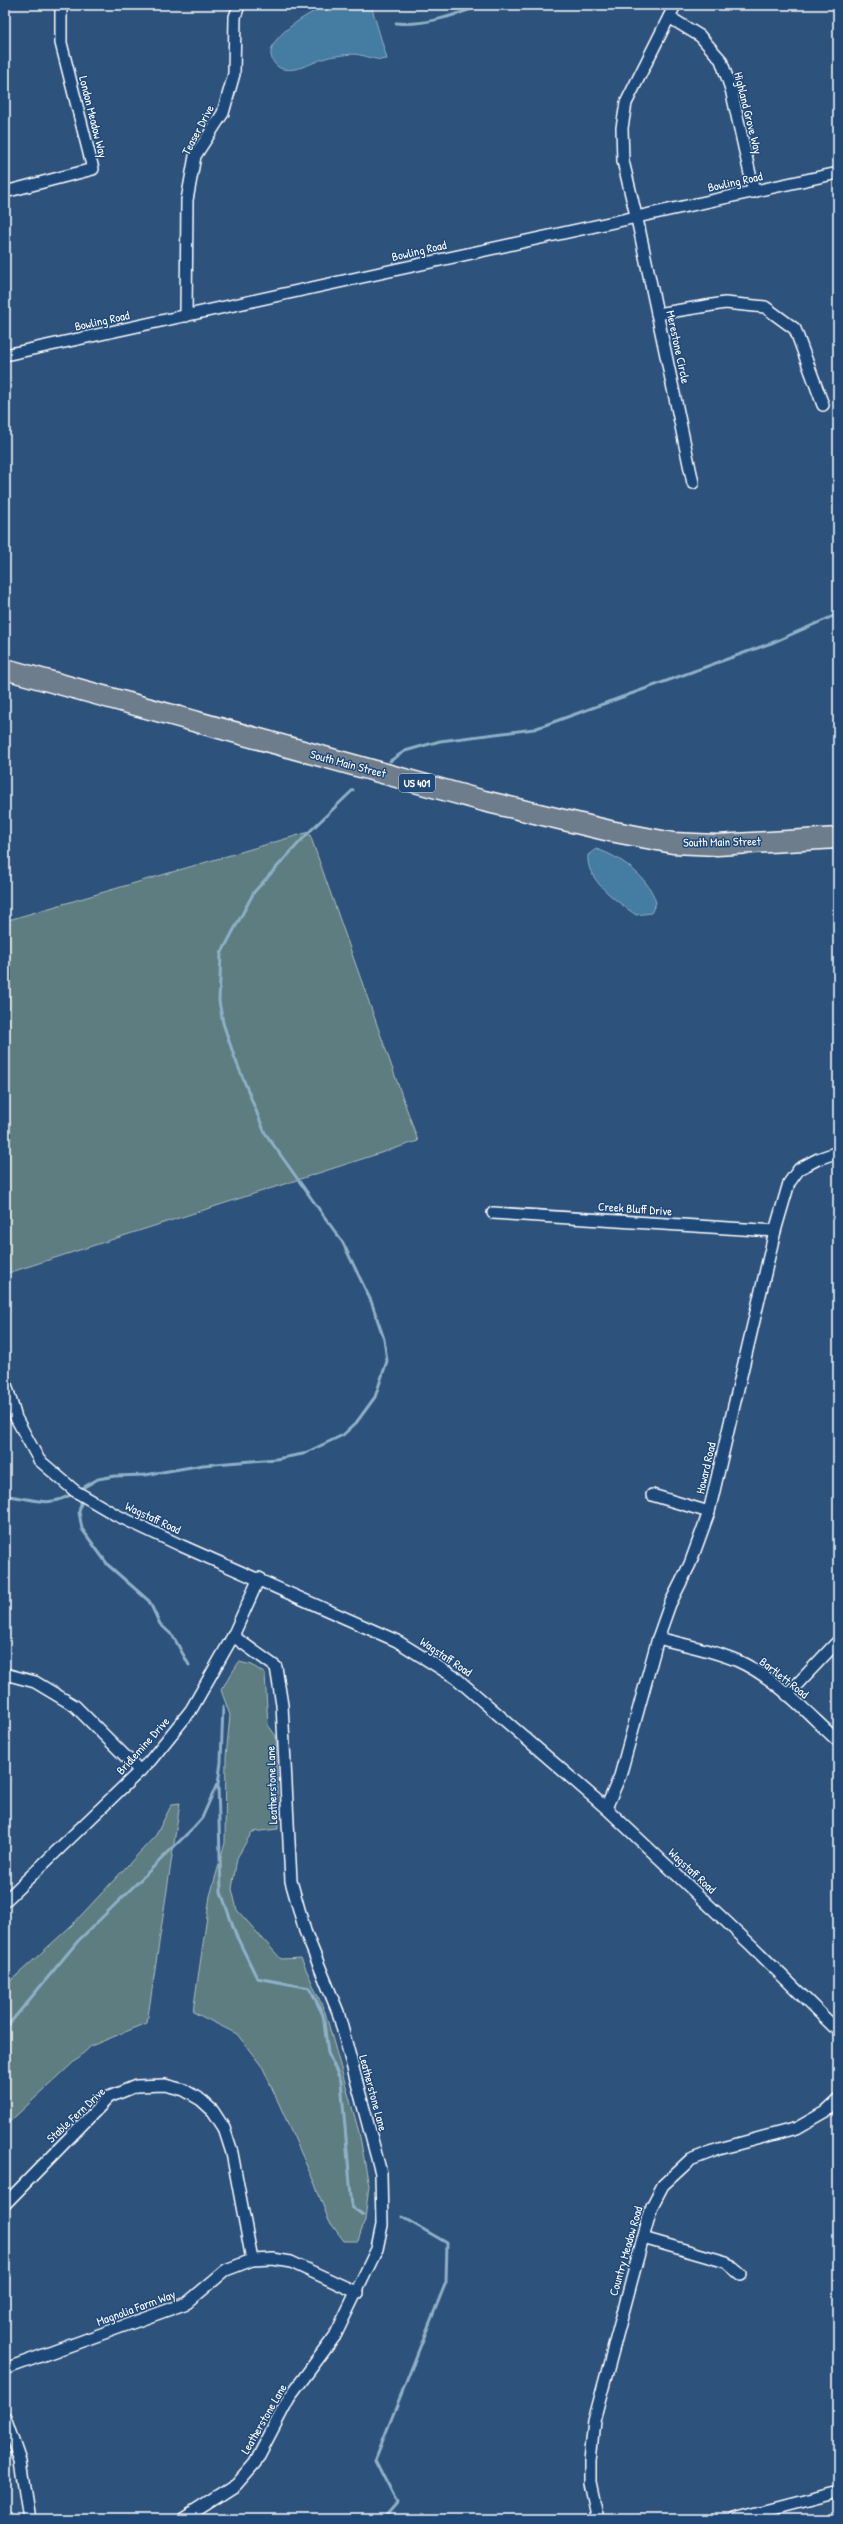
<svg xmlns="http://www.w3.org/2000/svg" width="843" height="2524" font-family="'Patrick Hand',sans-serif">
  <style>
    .green { fill: #5d7d81; stroke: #aebec0 }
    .water { fill: #457ba2; stroke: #8fb0c7 }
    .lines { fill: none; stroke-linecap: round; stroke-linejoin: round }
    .stream { stroke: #8fb0c7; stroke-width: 3 }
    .street-casing { stroke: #fff; stroke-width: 14 }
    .highway-casing { stroke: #fff; stroke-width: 23 }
    .street { stroke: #1f4a7a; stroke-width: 11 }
    .highway { stroke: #6d7d8c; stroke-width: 20 }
    .labels { text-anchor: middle; stroke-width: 3; stroke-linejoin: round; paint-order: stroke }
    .shield { fill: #1f4a7a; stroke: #bcc9d7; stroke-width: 1 }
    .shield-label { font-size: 11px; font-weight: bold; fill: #fff }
    .street-label { font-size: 12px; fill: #fff; stroke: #1f4a7a }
  </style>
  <rect width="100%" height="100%" fill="#2d527c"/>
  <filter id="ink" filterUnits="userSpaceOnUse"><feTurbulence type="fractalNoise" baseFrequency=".025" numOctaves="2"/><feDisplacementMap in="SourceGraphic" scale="8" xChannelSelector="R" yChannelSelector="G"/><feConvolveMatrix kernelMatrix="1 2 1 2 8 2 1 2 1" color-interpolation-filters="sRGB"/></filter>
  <g filter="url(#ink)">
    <!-- green -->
    <g class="green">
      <polygon points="309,832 418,1141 5,1274 5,921"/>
      <polygon points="239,1662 252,1665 265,1674 268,1725 276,1736 278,1829 252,1832 237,1858 232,1889 237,1910 281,1959 301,1958 325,2012 359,2132 369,2185 365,2220 358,2241 344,2241 329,2221 314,2182 263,2068 237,2034 193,2012 210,1896 225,1843 226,1757 230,1715 221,1690"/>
      <polygon points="180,1803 147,2023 91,2046 5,2126 5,1986 72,1925 156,1835 172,1804"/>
    </g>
    <!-- water -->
    <g class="water">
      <path d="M326,5H371L387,59C376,61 371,57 360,55C353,53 344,55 336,56C319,57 300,73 283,69C278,68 274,64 272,59C263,38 310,13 326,5Z"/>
      <path d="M596,849C620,856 650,878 656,903L651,913L636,915C618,902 585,880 588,855Z"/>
    </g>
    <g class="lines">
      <!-- stream -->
      <g class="stream">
        <path d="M396,23C424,26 456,15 482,5"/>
        <polyline points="390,761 405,751 440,741 534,729 774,642 838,614"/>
        <polyline points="79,1490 98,1479 115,1476 145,1475 203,1465 276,1459 303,1454 343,1435 356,1423 375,1397 387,1361 384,1339 371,1301 343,1243 265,1133 234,1056 223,1023 219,1001 221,954 254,892 309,832 353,790"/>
        <path d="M5,1496C34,1497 45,1510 74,1493"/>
        <polyline points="82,1499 79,1512 82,1529 108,1565 149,1601 160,1624 173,1636 189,1665"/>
        <polyline points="223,1706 221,1762 218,1784 221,1892 236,1935 257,1978 310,1988 323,2015 328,2053 341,2081 352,2207 363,2215"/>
        <polyline points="5,2029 78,1941 194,1827 202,1818 217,1784"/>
        <polyline points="383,2519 397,2503 375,2460 446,2282 447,2243 402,2217"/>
      </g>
      <defs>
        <g id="street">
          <polyline points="675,5 626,103 622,128 623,161 639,228 693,483"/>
          <polyline points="669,17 700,36 721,60 731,89 754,192"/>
          <polyline points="5,192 93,169 61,43 61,5"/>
          <polyline points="657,314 725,303 765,307 795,329 823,405"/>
          <polyline points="186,316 187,200 195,156 223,113 234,74 235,17 239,5"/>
          <polyline points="5,355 838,173"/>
          <polyline points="493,1213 775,1231"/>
          <polyline points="5,1381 16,1418 39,1460 75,1491 116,1515 182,1546 397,1641 456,1678 606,1808 752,1946 838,2031"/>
          <polyline points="652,1495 709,1512"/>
          <path d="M658,1638C684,1645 713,1650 738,1661C776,1678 807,1713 838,1741"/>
          <polyline points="5,1674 35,1682 75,1706 140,1771"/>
          <polyline points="787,1695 838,1641"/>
          <polyline points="606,1808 620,1776 658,1638 670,1604 690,1564 709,1512 775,1231 789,1183 799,1169 818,1159 838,1152"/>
          <polyline points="5,1901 150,1761 191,1710 233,1636 259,1578"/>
          <polyline points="5,2204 109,2097 136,2086 165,2085 184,2090 201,2100 213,2111 224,2128 232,2153 252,2260"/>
          <polyline points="643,2238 726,2262 741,2275"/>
          <polyline points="5,2369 187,2303 226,2270 252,2260 273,2259 291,2262 358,2293"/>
          <polyline points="5,2418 20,2461 29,2519"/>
          <polyline points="183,2519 236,2485 255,2463 289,2398 335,2336 377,2249 382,2225 381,2173 338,2012 305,1931 291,1881 282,1705 276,1667 233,1636"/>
          <polyline points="598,2519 590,2482 590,2461 594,2421 643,2238 652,2206 663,2185 690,2160 719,2149 797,2128 825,2112 838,2100"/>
          <polyline points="734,2519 838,2492"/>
        </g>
        <polyline id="highway" points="5,669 484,801 610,831 673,843 717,845 838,838"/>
      </defs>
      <!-- street casing -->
      <use href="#street" class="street-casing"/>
      <!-- highway casing -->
      <use href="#highway" class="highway-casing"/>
      <!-- street -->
      <use href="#street" class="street"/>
      <!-- highway -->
      <use href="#highway" class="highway"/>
    </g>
  </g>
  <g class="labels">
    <!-- shield labels -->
    <rect class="shield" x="399" y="774" width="36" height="18" rx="3"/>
    <g class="shield-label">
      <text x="417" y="787">US 401</text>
    </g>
    <!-- street labels -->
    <g class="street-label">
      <text transform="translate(748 113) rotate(76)" y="4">Highland Grove Way</text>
      <text transform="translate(93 117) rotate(76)" y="4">London Meadow Way</text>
      <text transform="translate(198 130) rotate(-62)" y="4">Teaser Drive</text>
      <text transform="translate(735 182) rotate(-12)" y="4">Bowling Road</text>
      <text transform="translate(419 251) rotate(-13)" y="4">Bowling Road</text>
      <text transform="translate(102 321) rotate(-12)" y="4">Bowling Road</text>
      <text transform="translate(678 347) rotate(78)" y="4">Merestone Circle</text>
      <text transform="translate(348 764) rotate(15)" y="4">South Main Street</text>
      <text transform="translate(722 842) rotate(-1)" y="4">South Main Street</text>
      <text transform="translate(635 1209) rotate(4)" y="4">Creek Bluff Drive</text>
      <text transform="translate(706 1468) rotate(-77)" y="4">Howard Road</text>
      <text transform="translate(153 1518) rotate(25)" y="4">Wagstaff Road</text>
      <text transform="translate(446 1657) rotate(34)" y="4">Wagstaff Road</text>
      <text transform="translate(784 1678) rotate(38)" y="4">Bartlett Road</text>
      <text transform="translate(143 1746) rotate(-48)" y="4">Bridlemine Drive</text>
      <text transform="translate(272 1785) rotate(-92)" y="4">Leatherstone Lane</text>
      <text transform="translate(692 1871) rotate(43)" y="4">Wagstaff Road</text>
      <text transform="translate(373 2093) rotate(75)" y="4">Leatherstone Lane</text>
      <text transform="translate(76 2115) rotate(-43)" y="4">Stable Fern Drive</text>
      <text transform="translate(626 2251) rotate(-74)" y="4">Country Meadow Road</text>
      <text transform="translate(136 2308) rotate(-20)" y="4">Magnolia Farm Way</text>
      <text transform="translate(264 2419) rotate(-60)" y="4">Leatherstone Lane</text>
    </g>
  </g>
  <!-- margin -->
  <rect width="843" height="2524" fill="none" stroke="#1f4a7a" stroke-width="20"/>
  <rect x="10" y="10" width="823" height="2504" fill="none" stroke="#fff" stroke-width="1.5" filter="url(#ink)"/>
</svg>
